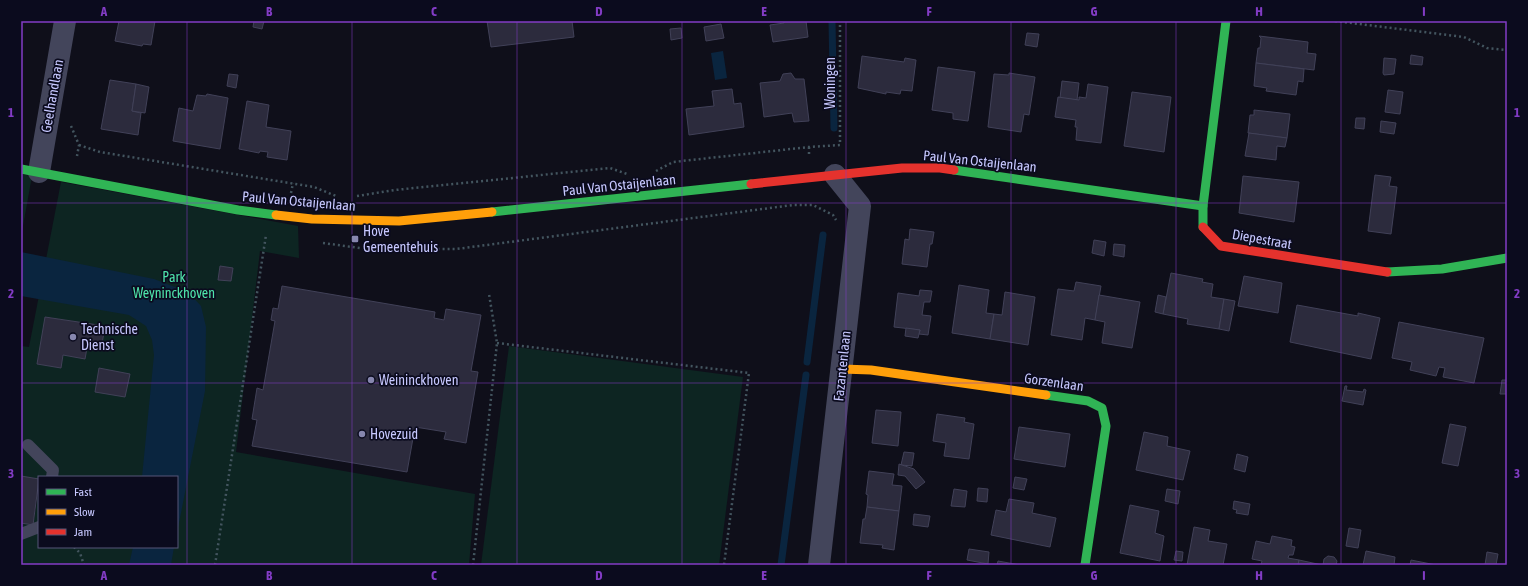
<svg xmlns="http://www.w3.org/2000/svg" width="1528" height="586" font-family="'Asap Condensed',sans-serif">
  <style>
    .green { fill: #0d2522; fill-rule: evenodd }
    .water { fill: #0a253f }
    .lines { fill: none; stroke-linecap: round; stroke-linejoin: round }
    .stream { stroke: #0a253f; stroke-width: 7 }
    .building { fill: #2c2b3d; stroke: #414158 }
    .path { stroke: #43555f; stroke-width: 2.5; stroke-dasharray: 2 3; stroke-linecap: butt }
    .lane { stroke: #43455b; stroke-width: 12 }
    .street { stroke: #43455b; stroke-width: 22 }
    .fast { stroke: #30b455; stroke-width: 9 }
    .slow { stroke: #ff9f0a; stroke-width: 9 }
    .jam { stroke: #e5322d; stroke-width: 9 }
    .grid { fill: none; stroke: #833cc5; stroke-width: 1; stroke-opacity: 0.55 }
    .poi-dot { fill: #8787af; stroke: #0b0b1e; stroke-width: 1.5 }
    .labels { text-anchor: middle; stroke-width: 3.5; stroke-linejoin: round; paint-order: stroke }
    .street-label { font-size: 14px; fill: #c7c8ff; stroke: #0b0b1e }
    .poi-label { font-size: 14px; fill: #c7c8ff; stroke: #0b0b1e; text-anchor: start }
    .park-label { font-size: 14px; fill: #4ee4ab; stroke: #0b0b1e }
    .neatline { fill: none; stroke: #833cc5; stroke-width: 1.5 }
    .grid-label { font-size: 13px; text-anchor: middle; font-weight: bold; fill: #833cc5 }
  </style>
  <rect width="100%" height="100%" fill="#0f0f1a"/>
  <!-- green -->
  <g class="green">
    <polygon points="21,174 32,176 21,237"/>
    <path d="M61,182L298,226L299,258L260,251L236,452L475,494L469,565H21V523L33,525L39,490V547H177V477H39V479L21,476V346L29,347ZM46,317L105,326L101,349L87,348L85,359L63,355L61,368L37,364Z"/>
    <polygon points="509,346 743,377 719,565 481,565"/>
  </g>
  <!-- water -->
  <g class="water">
    <polygon points="723,51 727,78 715,80 711,53"/>
    <polygon points="21,252 154,279 188,292 201,306 206,327 205,391 177,533 177,477 142,477 154,355 152,340 146,326 129,315 21,296"/>
    <polygon points="133,547 174,547 171,565 129,565"/>
  </g>
  <g class="lines">
    <!-- stream -->
    <g class="stream">
      <polyline points="832,21 834,128"/>
      <polyline points="807,362 823,235"/>
      <polyline points="781,565 806,375"/>
    </g>
  </g>
  <!-- building -->
  <g class="building">
    <polygon points="119,21 155,21 151,45 143,44 142,46 115,41"/>
    <polygon points="254,21 264,21 262,29 253,27"/>
    <polygon points="487,21 572,21 574,37 491,47"/>
    <polygon points="784,21 806,21 808,37 773,42 770,25 784,23"/>
    <polygon points="721,24 724,38 706,41 704,27"/>
    <polygon points="681,28 682,38 671,40 670,29"/>
    <polygon points="1027,33 1039,34 1037,47 1025,45"/>
    <polygon points="1259,36 1308,42 1307,53 1316,54 1314,70 1256,63 1258,48 1260,48 1261,38"/>
    <polygon points="1411,55 1423,57 1422,65 1410,64"/>
    <polygon points="862,56 904,62 905,58 916,60 912,91 901,90 900,94 886,92 886,94 858,88"/>
    <polygon points="1384,58 1396,59 1394,74 1384,75 1383,73"/>
    <polygon points="1256,63 1304,69 1303,82 1298,81 1296,95 1266,91 1267,88 1254,86"/>
    <polygon points="938,67 975,72 968,121 953,119 953,113 932,110"/>
    <polygon points="791,73 795,79 804,79 809,121 794,122 792,113 764,117 760,83 780,81 783,74"/>
    <polygon points="1009,73 1035,77 1029,115 1024,114 1021,132 988,127 994,74 1009,75"/>
    <polygon points="229,74 238,75 236,88 227,86"/>
    <polygon points="110,80 136,84 132,111 141,113 138,135 101,129"/>
    <polygon points="1062,81 1079,83 1077,100 1060,98"/>
    <polygon points="136,84 149,87 145,113 132,111"/>
    <polygon points="1088,84 1108,87 1101,143 1076,140 1077,127 1075,127 1076,120 1055,117 1058,97 1079,100 1079,97 1086,98"/>
    <polygon points="732,89 734,104 741,103 744,127 689,135 686,109 714,106 712,91"/>
    <polygon points="1388,90 1403,92 1400,114 1385,112"/>
    <polygon points="1132,92 1171,97 1164,152 1124,146"/>
    <polygon points="207,94 228,98 220,149 173,141 179,108 193,111 197,95 206,96"/>
    <polygon points="247,101 269,105 266,127 291,131 287,160 267,157 268,152 260,151 259,153 239,149"/>
    <polygon points="1254,110 1290,114 1287,138 1248,133 1250,115 1254,115"/>
    <polygon points="1356,118 1365,118 1364,129 1355,128"/>
    <polygon points="1381,121 1396,123 1394,134 1380,132"/>
    <polygon points="1249,133 1287,138 1285,147 1277,146 1276,160 1245,156"/>
    <polygon points="1375,175 1391,177 1389,186 1397,187 1391,234 1368,231"/>
    <polygon points="1243,176 1299,182 1294,222 1239,213"/>
    <polygon points="910,229 934,232 932,244 930,244 927,267 902,264 905,239 909,240"/>
    <polygon points="1094,240 1106,242 1104,256 1092,253"/>
    <polygon points="1114,244 1125,245 1124,257 1113,255"/>
    <polygon points="220,266 233,268 231,281 218,280"/>
    <polygon points="1171,273 1203,279 1202,282 1213,284 1211,297 1224,299 1219,329 1187,324 1188,319 1163,314"/>
    <polygon points="1244,276 1282,283 1278,313 1238,306"/>
    <polygon points="1076,282 1101,286 1095,320 1085,318 1082,340 1051,335 1058,289 1074,291"/>
    <polygon points="959,285 989,290 986,313 994,314 990,339 952,333"/>
    <polygon points="282,286 435,312 434,318 444,320 446,309 481,315 471,371 478,372 466,443 444,439 446,432 415,427 407,472 252,446 257,420 252,419 257,388 263,390 275,321 271,320 273,308 278,309"/>
    <polygon points="920,290 932,291 930,302 924,302 922,315 931,316 928,335 919,334 920,330 894,327 898,293 919,296"/>
    <polygon points="1005,292 1035,297 1028,345 990,339 994,314 1002,315"/>
    <polygon points="1099,295 1140,302 1132,348 1102,343 1105,322 1095,320"/>
    <polygon points="1158,295 1166,297 1163,314 1155,312"/>
    <polygon points="1224,299 1235,301 1229,331 1219,329"/>
    <polygon points="1297,305 1358,316 1358,313 1380,318 1371,359 1290,342"/>
    <polygon points="45,317 105,326 101,350 87,348 85,359 63,355 61,368 37,364"/>
    <polygon points="1399,322 1484,338 1474,383 1443,377 1445,368 1439,367 1436,376 1410,370 1412,362 1392,358"/>
    <polygon points="906,328 920,330 918,338 905,336"/>
    <polygon points="99,368 130,374 125,397 95,392"/>
    <polygon points="1502,380 1507,380 1507,394 1500,394"/>
    <polygon points="1345,386 1347,386 1346,390 1363,392 1364,389 1366,390 1363,405 1342,401"/>
    <polygon points="876,410 901,412 898,446 872,443"/>
    <polygon points="937,414 965,418 964,422 974,424 969,459 944,456 946,443 933,441"/>
    <polygon points="1450,424 1466,427 1458,466 1442,463"/>
    <polygon points="1019,427 1070,434 1065,467 1014,459"/>
    <polygon points="1144,432 1168,437 1167,446 1190,451 1183,480 1136,470"/>
    <polygon points="904,452 914,453 912,466 901,465"/>
    <polygon points="1237,454 1248,457 1245,472 1234,469"/>
    <polygon points="899,464 914,469 925,482 916,489 905,476 898,475"/>
    <polygon points="869,471 894,474 892,485 902,486 899,511 867,507 868,495 866,494"/>
    <polygon points="21,476 39,479 33,525 21,523"/>
    <polygon points="1015,477 1027,479 1024,490 1013,488"/>
    <polygon points="978,488 988,489 987,502 977,501"/>
    <polygon points="954,489 967,491 965,507 951,506"/>
    <polygon points="1167,489 1180,491 1178,504 1165,501"/>
    <polygon points="1009,499 1034,503 1032,513 1056,518 1050,547 991,535 996,510 1006,512"/>
    <polygon points="1234,501 1250,504 1248,515 1236,513 1237,510 1233,509"/>
    <polygon points="1130,505 1159,511 1155,533 1164,536 1160,561 1120,553"/>
    <polygon points="867,507 899,511 894,550 882,548 883,545 860,543 863,519 865,519"/>
    <polygon points="914,514 930,516 928,527 913,525"/>
    <polygon points="1194,527 1210,530 1208,541 1227,544 1223,565 1187,565"/>
    <polygon points="1349,528 1361,530 1358,548 1346,546"/>
    <polygon points="1272,536 1292,540 1291,546 1295,547 1293,555 1289,555 1288,558 1299,560 1298,565 1261,565 1262,561 1252,559 1256,541 1270,544"/>
    <polygon points="969,549 989,552 988,564 967,560"/>
    <polygon points="1176,551 1183,552 1182,561 1174,560"/>
    <polygon points="1366,551 1395,557 1394,565 1363,565"/>
    <polygon points="1487,552 1498,554 1496,565 1485,565"/>
    <polygon points="1328,556 1334,557 1337,561 1336,565 1323,565 1324,559"/>
    <polygon points="1299,560 1322,565 1298,565"/>
    <polygon points="1411,560 1436,565 1410,565"/>
    <polygon points="998,561 1020,565 997,565"/>
  </g>
  <g class="lines">
    <!-- path -->
    <g class="path">
      <polyline points="1335,21 1464,37 1487,48 1507,50"/>
      <polyline points="71,126 79,145 77,156"/>
      <polyline points="79,145 100,152 314,187 336,196"/>
      <polyline points="809,147 809,156"/>
      <polyline points="656,171 673,162 809,147 840,145 840,21"/>
      <polyline points="291,193 293,183"/>
      <polyline points="357,196 395,190 610,168 627,174"/>
      <polyline points="323,243 367,249 456,249 793,205 813,205 833,215 836,220"/>
      <polyline points="497,343 749,373 724,565"/>
      <polyline points="74,547 80,553 84,565"/>
      <polyline points="215,565 266,235"/>
      <polyline points="473,565 497,343 489,294"/>
    </g>
    <!-- lane -->
    <g class="lane">
      <polyline points="28,445 53,470 52,477"/>
      <polyline points="21,534 39,527"/>
    </g>
    <!-- street -->
    <g class="street">
      <polyline points="39,172 65,21"/>
      <polyline points="819,565 860,206 835,175"/>
    </g>
    <!-- fast -->
    <g class="fast">
      <polyline points="21,169 238,210 276,215"/>
      <polyline points="954,170 1203,206"/>
      <polyline points="492,212 751,184"/>
      <polyline points="1203,227 1203,206 1226,21"/>
      <polyline points="1387,272 1442,269 1507,258"/>
      <polyline points="1046,395 1088,401 1102,408 1106,426 1085,565"/>
    </g>
    <!-- slow -->
    <g class="slow">
      <polyline points="276,215 312,219 399,221 492,212"/>
      <polyline points="842,369 871,370 1046,395"/>
    </g>
    <!-- jam -->
    <g class="jam">
      <polyline points="751,184 902,168 940,168 954,170"/>
      <polyline points="1203,227 1221,246 1387,272"/>
    </g>
  </g>
  <!-- grid -->
  <path class="grid" d="M187,21V565M352,21V565M517,21V565M682,21V565M846,21V565M1011,21V565M1176,21V565M1341,21V565M21,203H1507M21,383H1507"/>
  <!-- markers -->
  <g class="poi-dot">
    <rect x="351" y="235" width="8" height="8" rx="2"/>
    <circle cx="73" cy="337" r="4"/>
    <circle cx="371" cy="380" r="4"/>
    <circle cx="362" cy="434" r="4"/>
  </g>
  <g class="labels">
    <!-- street labels -->
    <g class="street-label">
      <text transform="translate(830 83) rotate(-90)" y="5">Woningen</text>
      <text transform="translate(52 96) rotate(-80)" y="5">Geelhandlaan</text>
      <text transform="translate(980 161) rotate(6)" y="5">Paul Van Ostaijenlaan</text>
      <text transform="translate(619 185) rotate(-6)" y="5">Paul Van Ostaijenlaan</text>
      <text transform="translate(299 201) rotate(5)" y="5">Paul Van Ostaijenlaan</text>
      <text transform="translate(1262 239) rotate(10)" y="5">Diepestraat</text>
      <text transform="translate(842 366) rotate(-84)" y="5">Fazantenlaan</text>
      <text transform="translate(1054 382) rotate(8)" y="5">Gorzenlaan</text>
    </g>
    <!-- poi labels -->
    <g class="poi-label">
      <text x="363" y="236">Hove<tspan x="363" dy="16">Gemeentehuis</tspan></text>
      <text x="81" y="334">Technische<tspan x="81" dy="16">Dienst</tspan></text>
      <text x="379" y="385">Weininckhoven</text>
      <text x="370" y="439">Hovezuid</text>
    </g>
    <!-- park labels -->
    <g class="park-label">
      <text x="174" y="282">Park<tspan x="174" dy="16">Weyninckhoven</tspan></text>
    </g>
  </g>
  <!-- border -->
  <rect width="1528" height="586" fill="none" stroke="#0b0b1e" stroke-width="44"/>
  <!-- legend -->
  <rect x="38" y="476" width="140" height="72" fill="#0b0b1e" stroke="#565778"/>
  <rect x="46" y="489" width="20" height="6" fill="#30b455" stroke="#565778"/>
  <text x="74" y="496" font-size="12" fill="#c7c8ff">Fast</text>
  <rect x="46" y="509" width="20" height="6" fill="#ff9f0a" stroke="#565778"/>
  <text x="74" y="516" font-size="12" fill="#c7c8ff">Slow</text>
  <rect x="46" y="529" width="20" height="6" fill="#e5322d" stroke="#565778"/>
  <text x="74" y="536" font-size="12" fill="#c7c8ff">Jam</text>
  <rect x="22" y="22" width="1484" height="542" class="neatline"/>
  <g class="grid-label">
    <text x="104" y="16">A</text>
    <text x="269" y="16">B</text>
    <text x="434" y="16">C</text>
    <text x="599" y="16">D</text>
    <text x="764" y="16">E</text>
    <text x="929" y="16">F</text>
    <text x="1094" y="16">G</text>
    <text x="1259" y="16">H</text>
    <text x="1424" y="16">I</text>
    <text x="11" y="117">1</text>
    <text x="1517" y="117">1</text>
    <text x="11" y="298">2</text>
    <text x="1517" y="298">2</text>
    <text x="11" y="478">3</text>
    <text x="1517" y="478">3</text>
    <text x="104" y="580">A</text>
    <text x="269" y="580">B</text>
    <text x="434" y="580">C</text>
    <text x="599" y="580">D</text>
    <text x="764" y="580">E</text>
    <text x="929" y="580">F</text>
    <text x="1094" y="580">G</text>
    <text x="1259" y="580">H</text>
    <text x="1424" y="580">I</text>
  </g>
</svg>
